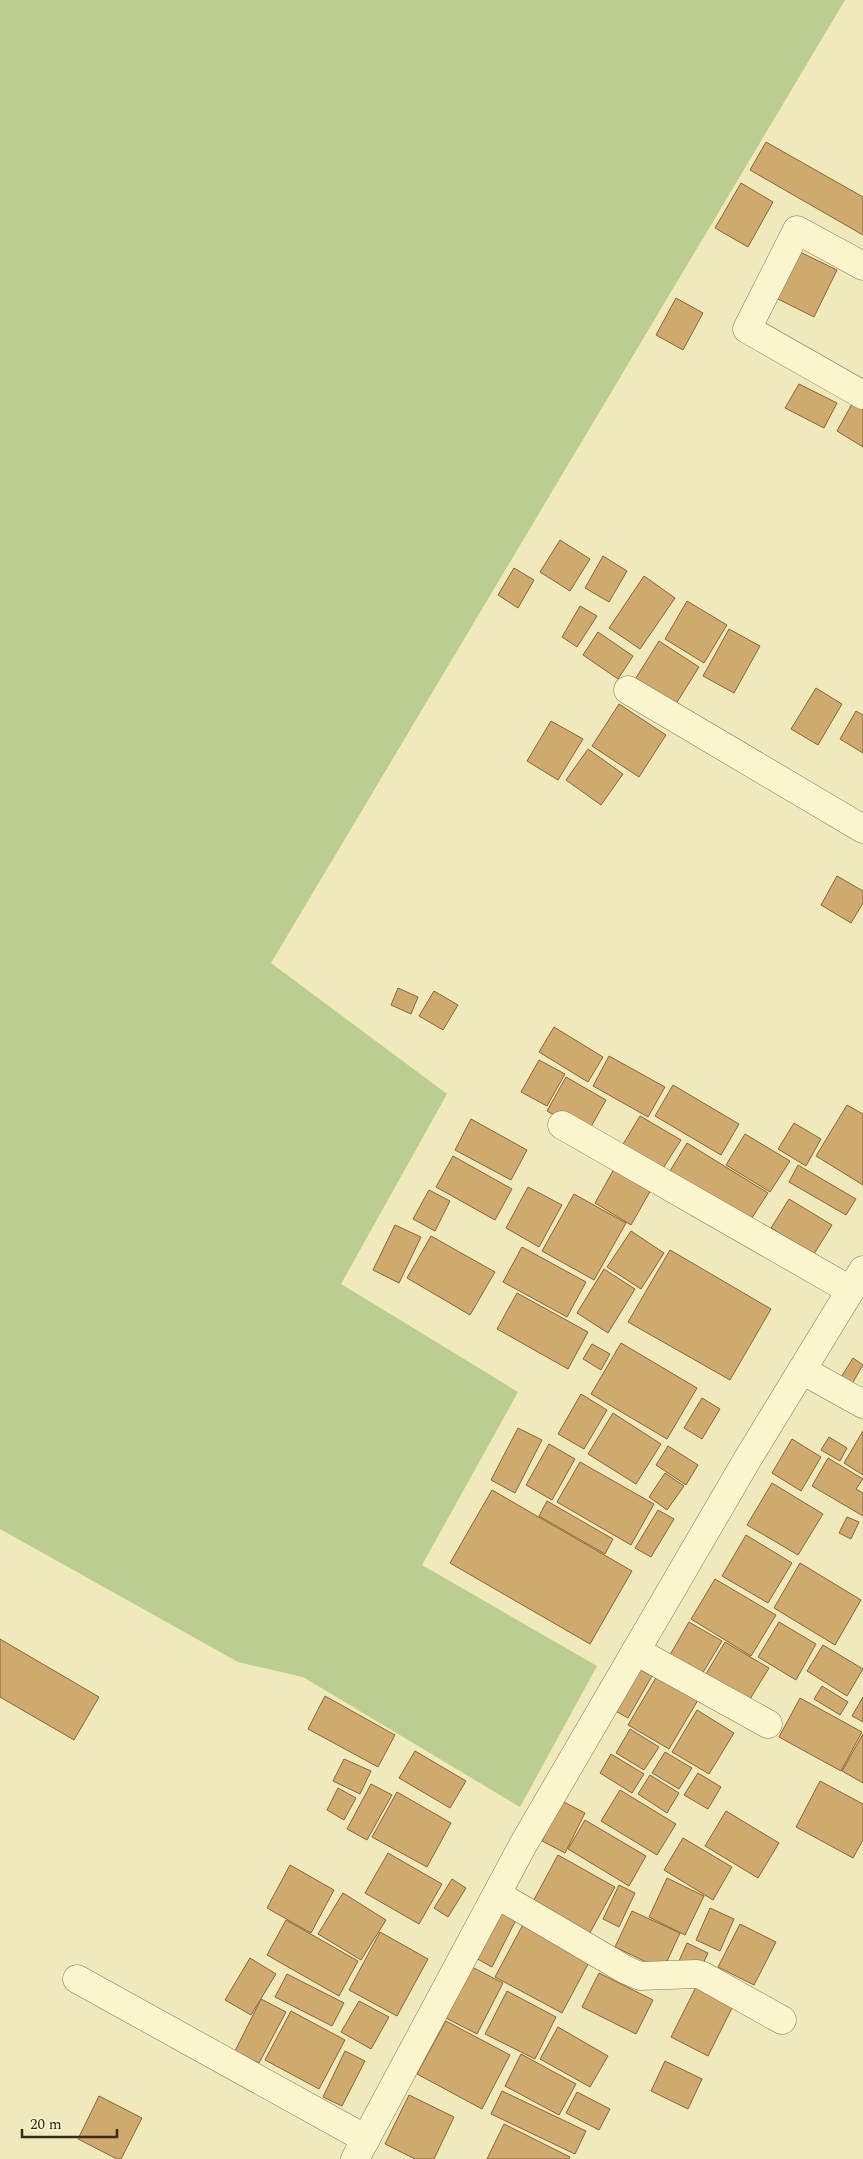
<svg xmlns="http://www.w3.org/2000/svg" width="863" height="2159" font-family="Spectral,serif">
  <style>
    .green { fill: #bbcd8f }
    .building { fill: #d0a96e; stroke: #876639 }
    .lines { fill: none; stroke-linecap: round; stroke-linejoin: round }
    .minor-casing { stroke: #877854; stroke-width: 29 }
    .minor { stroke: #faf5ce; stroke-width: 28 }
  </style>
  <rect width="100%" height="100%" fill="#efe9bb"/>
  <!-- green -->
  <polygon class="green" points="0,0 845,0 271,963 447,1094 341,1284 518,1392 422,1565 597,1666 520,1807 303,1677 238,1662 0,1529"/>
  <!-- building -->
  <g class="building">
    <polygon points="766,142 863,197 863,235 750,170"/>
    <polygon points="741,183 773,202 748,247 715,228"/>
    <polygon points="798,251 837,270 814,317 774,297"/>
    <polygon points="676,298 703,313 683,350 656,335"/>
    <polygon points="799,384 837,403 824,428 785,408"/>
    <polygon points="853,402 863,408 863,447 837,431"/>
    <polygon points="560,540 590,559 570,591 540,572"/>
    <polygon points="603,556 627,571 609,602 585,588"/>
    <polygon points="514,568 534,580 518,608 498,595"/>
    <polygon points="644,576 675,598 640,649 609,628"/>
    <polygon points="687,601 727,625 704,663 665,639"/>
    <polygon points="580,606 597,616 577,647 562,637"/>
    <polygon points="729,629 760,646 734,693 703,676"/>
    <polygon points="598,632 633,656 618,679 583,655"/>
    <polygon points="659,641 699,667 674,707 634,681"/>
    <polygon points="816,688 842,704 818,745 791,729"/>
    <polygon points="619,704 666,735 639,777 592,746"/>
    <polygon points="856,711 863,715 863,753 840,739"/>
    <polygon points="551,721 583,739 558,780 527,761"/>
    <polygon points="588,749 623,774 601,805 566,780"/>
    <polygon points="837,876 863,891 863,903 851,923 821,905"/>
    <polygon points="398,988 418,997 411,1014 391,1005"/>
    <polygon points="434,991 458,1005 443,1030 419,1016"/>
    <polygon points="554,1027 603,1057 588,1082 539,1052"/>
    <polygon points="609,1056 665,1087 648,1117 593,1086"/>
    <polygon points="539,1060 565,1074 547,1106 521,1092"/>
    <polygon points="566,1077 606,1100 587,1134 547,1111"/>
    <polygon points="673,1085 739,1124 721,1155 655,1116"/>
    <polygon points="847,1105 863,1114 863,1185 816,1156"/>
    <polygon points="640,1116 681,1140 662,1170 622,1146"/>
    <polygon points="471,1119 527,1150 511,1180 455,1150"/>
    <polygon points="794,1123 821,1139 806,1166 778,1149"/>
    <polygon points="745,1134 790,1161 770,1192 726,1165"/>
    <polygon points="687,1143 768,1193 750,1221 670,1171"/>
    <polygon points="453,1156 512,1189 495,1220 436,1187"/>
    <polygon points="619,1160 656,1181 631,1225 595,1203"/>
    <polygon points="798,1165 856,1199 846,1215 789,1182"/>
    <polygon points="528,1187 562,1205 539,1247 506,1228"/>
    <polygon points="429,1190 450,1201 435,1231 413,1219"/>
    <polygon points="574,1194 626,1223 594,1280 542,1251"/>
    <polygon points="789,1199 832,1225 814,1254 771,1228"/>
    <polygon points="395,1225 421,1237 399,1283 373,1270"/>
    <polygon points="631,1231 664,1253 641,1289 607,1267"/>
    <polygon points="431,1236 495,1272 470,1315 407,1278"/>
    <polygon points="522,1247 586,1282 567,1317 503,1282"/>
    <polygon points="670,1250 771,1309 730,1380 628,1322"/>
    <polygon points="604,1269 635,1289 608,1333 577,1313"/>
    <polygon points="517,1293 588,1332 568,1369 497,1329"/>
    <polygon points="621,1343 697,1388 667,1439 591,1394"/>
    <polygon points="592,1344 610,1354 601,1370 583,1359"/>
    <polygon points="853,1358 863,1365 849,1389 838,1382"/>
    <polygon points="581,1394 607,1410 584,1449 558,1434"/>
    <polygon points="702,1398 720,1409 702,1439 684,1428"/>
    <polygon points="613,1413 661,1444 636,1484 588,1454"/>
    <polygon points="518,1428 542,1440 515,1493 491,1480"/>
    <polygon points="863,1431 863,1475 844,1463"/>
    <polygon points="829,1437 847,1448 840,1461 821,1450"/>
    <polygon points="792,1439 821,1457 801,1491 772,1473"/>
    <polygon points="549,1444 575,1459 552,1500 526,1485"/>
    <polygon points="668,1446 698,1465 686,1485 656,1465"/>
    <polygon points="828,1458 863,1479 856,1489 863,1493 863,1516 812,1486"/>
    <polygon points="580,1462 654,1504 631,1545 557,1502"/>
    <polygon points="665,1473 684,1486 667,1510 649,1497"/>
    <polygon points="772,1483 823,1514 798,1555 747,1525"/>
    <polygon points="492,1490 632,1571 590,1644 450,1563"/>
    <polygon points="547,1501 613,1539 605,1554 539,1516"/>
    <polygon points="658,1510 674,1519 651,1557 635,1548"/>
    <polygon points="847,1517 859,1522 851,1539 839,1533"/>
    <polygon points="746,1535 792,1563 768,1603 722,1576"/>
    <polygon points="800,1563 861,1600 835,1645 774,1608"/>
    <polygon points="715,1579 776,1615 751,1656 691,1619"/>
    <polygon points="689,1622 722,1641 699,1679 667,1660"/>
    <polygon points="779,1622 816,1644 796,1680 758,1657"/>
    <polygon points="0,1639 99,1697 74,1740 0,1697"/>
    <polygon points="725,1642 769,1668 747,1704 703,1679"/>
    <polygon points="823,1645 863,1669 847,1696 807,1671"/>
    <polygon points="635,1667 652,1676 628,1718 612,1709"/>
    <polygon points="657,1676 698,1700 669,1749 628,1725"/>
    <polygon points="822,1686 848,1702 840,1715 814,1699"/>
    <polygon points="325,1696 395,1735 378,1767 308,1729"/>
    <polygon points="863,1697 863,1722 852,1716"/>
    <polygon points="800,1698 862,1732 841,1771 779,1737"/>
    <polygon points="697,1710 734,1733 709,1774 672,1752"/>
    <polygon points="630,1729 659,1747 644,1770 616,1753"/>
    <polygon points="863,1734 863,1783 842,1771"/>
    <polygon points="415,1751 466,1781 450,1808 399,1778"/>
    <polygon points="665,1752 692,1768 679,1789 652,1773"/>
    <polygon points="611,1754 644,1774 632,1793 600,1773"/>
    <polygon points="344,1759 371,1771 360,1794 333,1781"/>
    <polygon points="698,1773 721,1787 708,1809 684,1795"/>
    <polygon points="650,1775 679,1793 667,1813 638,1794"/>
    <polygon points="820,1781 863,1804 863,1840 853,1858 796,1827"/>
    <polygon points="371,1784 392,1795 367,1840 347,1829"/>
    <polygon points="338,1788 356,1798 344,1820 327,1810"/>
    <polygon points="620,1790 676,1824 657,1855 601,1821"/>
    <polygon points="397,1792 451,1823 427,1867 372,1837"/>
    <polygon points="562,1801 585,1813 565,1853 542,1841"/>
    <polygon points="726,1811 779,1843 758,1878 705,1846"/>
    <polygon points="585,1820 646,1856 629,1886 568,1849"/>
    <polygon points="683,1838 732,1867 713,1900 664,1870"/>
    <polygon points="388,1853 442,1884 419,1924 365,1893"/>
    <polygon points="558,1855 615,1887 586,1940 529,1909"/>
    <polygon points="290,1865 334,1890 311,1933 267,1908"/>
    <polygon points="667,1878 704,1896 685,1935 649,1917"/>
    <polygon points="452,1879 466,1888 448,1917 434,1908"/>
    <polygon points="619,1885 635,1893 619,1927 603,1919"/>
    <polygon points="343,1893 386,1920 361,1960 318,1934"/>
    <polygon points="499,1907 518,1916 492,1967 474,1957"/>
    <polygon points="710,1908 734,1919 720,1951 696,1940"/>
    <polygon points="632,1911 680,1933 663,1970 615,1947"/>
    <polygon points="527,1917 594,1953 562,2013 495,1977"/>
    <polygon points="286,1920 358,1961 339,1996 267,1955"/>
    <polygon points="740,1924 776,1942 754,1985 718,1967"/>
    <polygon points="380,1932 428,1959 397,2016 349,1990"/>
    <polygon points="687,1943 708,1953 700,1970 679,1961"/>
    <polygon points="250,1958 276,1974 251,2015 225,2000"/>
    <polygon points="468,1965 503,1983 477,2034 442,2016"/>
    <polygon points="599,1973 653,2000 636,2034 582,2007"/>
    <polygon points="287,1974 344,2003 332,2026 275,1997"/>
    <polygon points="699,1981 736,2000 708,2056 671,2037"/>
    <polygon points="507,1991 556,2017 535,2059 485,2034"/>
    <polygon points="261,1999 286,2012 259,2063 235,2051"/>
    <polygon points="359,2001 389,2017 371,2049 341,2032"/>
    <polygon points="291,2011 345,2040 319,2089 265,2060"/>
    <polygon points="446,2021 510,2055 482,2109 417,2074"/>
    <polygon points="558,2027 608,2056 590,2087 540,2059"/>
    <polygon points="345,2051 365,2061 342,2106 323,2097"/>
    <polygon points="521,2054 576,2084 559,2115 505,2086"/>
    <polygon points="665,2061 702,2079 688,2109 651,2091"/>
    <polygon points="502,2091 586,2131 575,2154 491,2114"/>
    <polygon points="577,2092 610,2109 599,2130 566,2113"/>
    <polygon points="409,2095 454,2117 434,2159 415,2159 385,2144"/>
    <polygon points="99,2096 142,2118 121,2159 117,2159 78,2139"/>
    <polygon points="504,2124 570,2157 569,2159 487,2159"/>
  </g>
  <g class="lines">
    <defs>
      <g id="minor">
        <polyline points="863,266 797,230 747,329 863,395"/>
        <polyline points="628,690 863,829"/>
        <polyline points="562,1125 850,1290"/>
        <polyline points="802,1370 863,1404"/>
        <polyline points="636,1651 768,1724"/>
        <polyline points="498,1895 626,1970 640,1976 697,1974 703,1976 782,2020"/>
        <polyline points="77,1979 366,2139"/>
        <polyline points="355,2159 524,1843 747,1460 863,1270"/>
      </g>
    </defs>
    <!-- minor casing -->
    <use href="#minor" class="minor-casing"/>
    <!-- minor -->
    <use href="#minor" class="minor"/>
  </g>
  <!-- scale -->
  <path d="M22 2129v8h95v-8" fill="none" stroke="#352c1a" stroke-width="2.5"/>
  <text x="30" y="2129" font-size="15" fill="#352c1a" stroke="#f7f2ca" stroke-width="4" paint-order="stroke">20 m</text>
</svg>
